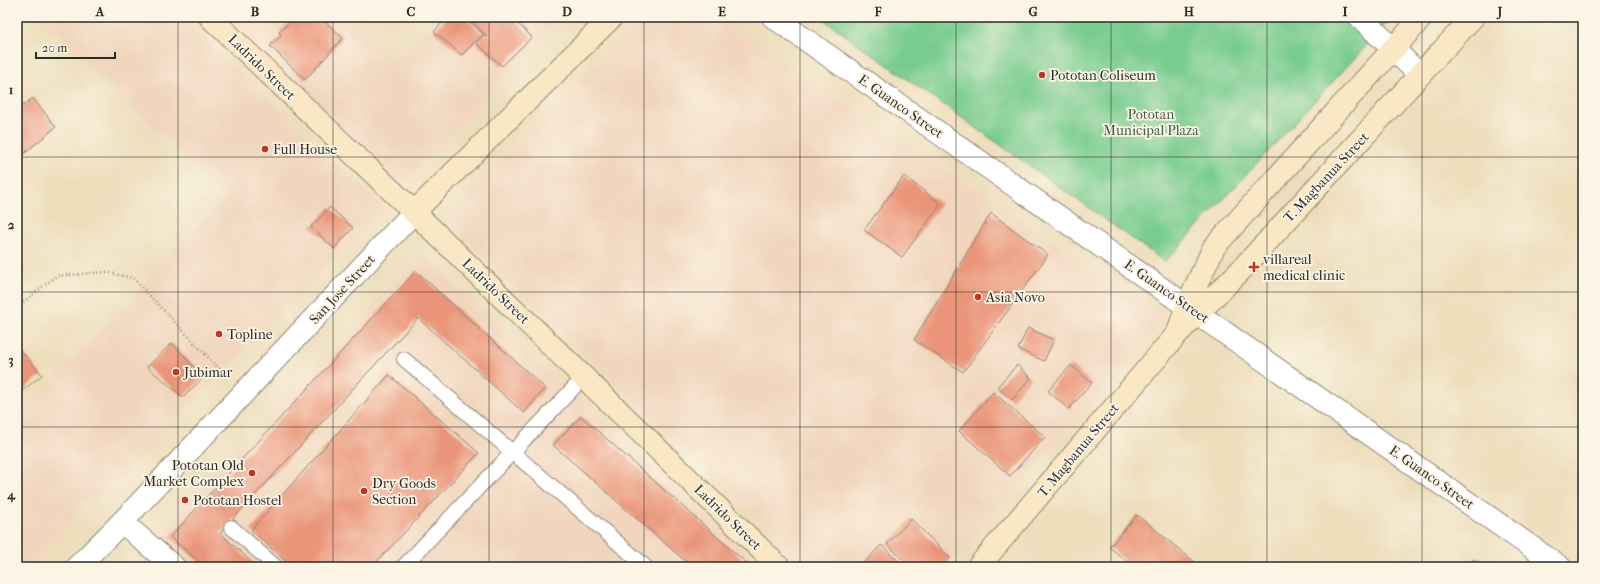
<svg xmlns="http://www.w3.org/2000/svg" width="1600" height="584" font-family="'IM FELL French Canon',serif">
  <style>
    .built { fill: #f1d5bd }
    .green { fill: #78cc8f; stroke: #527c5d }
    .building { fill: #ea9579 }
    .lines { fill: none; stroke-linecap: round; stroke-linejoin: round }
    .lane-casing { stroke: #8c8473; stroke-width: 16 }
    .street-casing { stroke: #8c8473; stroke-width: 24 }
    .secondary-casing { stroke: #8c8473; stroke-width: 24 }
    .path { stroke: #8c8473; stroke-width: 2.5; stroke-dasharray: 1 3; stroke-linecap: butt }
    .lane { stroke: #fff; stroke-width: 14 }
    .street { stroke: #fff; stroke-width: 22 }
    .secondary { stroke: #fae7c3; stroke-width: 22 }
    .grid { fill: none; stroke: #2b2b2b; stroke-width: 1; stroke-opacity: 0.55 }
    .poi-dot { fill: #c8321e; stroke: #fcf5e5; stroke-width: 1.5 }
    .labels { text-anchor: middle; stroke-width: 3.5; stroke-linejoin: round; paint-order: stroke }
    .street-label { font-size: 14px; fill: #2b2b2b; stroke: #fcf5e5 }
    .poi-label { font-size: 14px; fill: #2b2b2b; stroke: #fcf5e5; text-anchor: start }
    .park-label { font-size: 14px; fill: #425b49; stroke: #fcf5e5 }
    .neatline { fill: none; stroke: #2b2b2b; stroke-width: 1.5 }
    .grid-label { font-size: 13px; text-anchor: middle; font-weight: bold; fill: #2b2b2b }
  </style>
  <rect width="100%" height="100%" fill="#fcf5e5"/>
  <filter id="ink" filterUnits="userSpaceOnUse"><feTurbulence type="fractalNoise" baseFrequency=".025" numOctaves="2"/><feDisplacementMap in="SourceGraphic" scale="8" xChannelSelector="R" yChannelSelector="G"/><feConvolveMatrix kernelMatrix="1 2 1 2 8 2 1 2 1" color-interpolation-filters="sRGB"/></filter>
  <filter id="wash" filterUnits="userSpaceOnUse"><feTurbulence type="fractalNoise" baseFrequency=".012" numOctaves="4" result="noise"/><feDisplacementMap in="SourceGraphic" scale="16" xChannelSelector="R" yChannelSelector="G"/><feGaussianBlur stdDeviation="0.9" result="paint"/><feColorMatrix in="noise" values="0 0 0 0 0 0 0 0 0 0 0 0 0 0 0 0 0 1.4 0 .05"/><feComposite in="paint" operator="in"/></filter>
  <g filter="url(#wash)">
    <rect width="100%" height="100%" fill="#eddebb"/>
    <!-- built -->
    <g class="built">
      <polygon points="41,17 179,17 385,208 28,567 17,567 17,418 225,197"/>
      <polygon points="232,17 347,17 395,63 439,17 560,17 403,185 338,124"/>
      <polygon points="640,17 716,17 1166,318 947,567 809,567 445,220"/>
      <polygon points="421,254 760,567 192,567 158,537"/>
    </g>
    <!-- green -->
    <polygon class="green" points="820,17 1393,17 1165,262"/>
    <g id="blocks">
      <!-- building -->
      <g class="building">
        <polygon points="295,17 320,17 343,38 305,80 270,46 281,36 279,32"/>
        <polygon points="447,17 464,17 483,34 462,55 434,32"/>
        <polygon points="472,17 511,17 532,37 502,66 476,43 484,35 487,36 470,19"/>
        <polygon points="33,98 56,127 21,156 17,151 17,110"/>
        <polygon points="904,176 941,204 902,257 864,230"/>
        <polygon points="330,207 353,228 334,249 311,227"/>
        <polygon points="991,213 1048,255 963,372 914,340"/>
        <polygon points="416,271 545,388 524,413 418,318 220,533 257,567 205,567 170,537"/>
        <polygon points="1028,328 1054,340 1044,361 1018,349"/>
        <polygon points="172,343 204,377 183,397 147,367"/>
        <polygon points="17,346 42,375 17,395"/>
        <polygon points="1017,365 1031,378 1012,400 997,387"/>
        <polygon points="1071,365 1092,383 1069,409 1048,391"/>
        <polygon points="389,375 479,453 372,567 292,567 251,530"/>
        <polygon points="993,392 1045,437 1010,476 959,431"/>
        <polygon points="581,416 751,567 692,567 553,445"/>
        <polygon points="1137,515 1201,567 1134,567 1109,547"/>
        <polygon points="911,519 950,558 941,567 911,567 887,544"/>
        <polygon points="881,545 905,567 860,567"/>
        <polygon points="1474,559 1487,567 1468,567"/>
      </g>
    </g>
  </g>
  <g filter="url(#ink)">
    <use href="#blocks" fill-opacity="0" stroke="#8c8473" stroke-width="1"/>
    <g class="lines">
      <defs>
        <g id="lane">
          <polyline points="404,359 646,567"/>
          <polyline points="231,527 276,567"/>
          <polyline points="403,567 584,377"/>
        </g>
        <g id="street">
          <polyline points="773,17 1560,567"/>
          <polyline points="1360,17 1420,75"/>
          <polyline points="122,522 174,567"/>
          <polyline points="77,567 122,522 414,212"/>
        </g>
        <g id="secondary">
          <polyline points="210,17 414,212 779,567"/>
          <polyline points="414,212 612,17"/>
          <polyline points="1179,329 1187,305 1214,247 1422,17"/>
          <polyline points="978,567 1177,334 1241,270 1473,17"/>
        </g>
      </defs>
      <!-- lane casing -->
      <use href="#lane" class="lane-casing"/>
      <!-- street casing -->
      <use href="#street" class="street-casing"/>
      <!-- secondary casing -->
      <use href="#secondary" class="secondary-casing"/>
      <!-- path -->
      <polyline class="path" points="17,307 56,276 106,272 133,278 226,376"/>
      <!-- lane -->
      <use href="#lane" class="lane"/>
      <!-- street -->
      <use href="#street" class="street"/>
      <!-- secondary -->
      <use href="#secondary" class="secondary"/>
    </g>
  </g>
  <!-- grid -->
  <path class="grid" d="M178,17V567M333,17V567M489,17V567M644,17V567M800,17V567M956,17V567M1111,17V567M1267,17V567M1422,17V567M17,157H1583M17,292H1583M17,427H1583"/>
  <!-- markers -->
  <g class="poi-dot">
    <circle cx="1042" cy="75" r="4"/>
    <circle cx="265" cy="149" r="4"/>
    <path d="M1252 261h4v4h4v4h-4v4h-4v-4h-4v-4h4z"/>
    <circle cx="978" cy="297" r="4"/>
    <circle cx="219" cy="334" r="4"/>
    <circle cx="176" cy="372" r="4"/>
    <circle cx="252" cy="473" r="4"/>
    <circle cx="364" cy="491" r="4"/>
    <circle cx="185" cy="500" r="4"/>
  </g>
  <g class="labels">
    <!-- street labels -->
    <g class="street-label">
      <text transform="translate(262 67) rotate(44)" y="5">Ladrido Street</text>
      <text transform="translate(901 106) rotate(35)" y="5">E. Guanco Street</text>
      <text transform="translate(1326 177) rotate(-47)" y="5">T. Magbanua Street</text>
      <text transform="translate(342 289) rotate(-47)" y="5">San Jose Street</text>
      <text transform="translate(496 291) rotate(44)" y="5">Ladrido Street</text>
      <text transform="translate(1167 291) rotate(35)" y="5">E. Guanco Street</text>
      <text transform="translate(1078 450) rotate(-50)" y="5">T. Magbanua Street</text>
      <text transform="translate(1432 477) rotate(35)" y="5">E. Guanco Street</text>
      <text transform="translate(728 517) rotate(44)" y="5">Ladrido Street</text>
    </g>
    <!-- poi labels -->
    <g class="poi-label">
      <text x="1050" y="80">Pototan Coliseum</text>
      <text x="273" y="154">Full House</text>
      <text x="1263" y="264">villareal<tspan x="1263" dy="16">medical clinic</tspan></text>
      <text x="986" y="302">Asia Novo</text>
      <text x="227" y="339">Topline</text>
      <text x="184" y="377">Jubimar</text>
      <text x="244" y="470" text-anchor="end">Pototan Old<tspan x="244" dy="16">Market Complex</tspan></text>
      <text x="372" y="488">Dry Goods<tspan x="372" dy="16">Section</tspan></text>
      <text x="193" y="505">Pototan Hostel</text>
    </g>
    <!-- park labels -->
    <g class="park-label">
      <text x="1151" y="119">Pototan<tspan x="1151" dy="16">Municipal Plaza</tspan></text>
    </g>
  </g>
  <!-- margin -->
  <rect width="1600" height="584" fill="none" stroke="#fcf5e5" stroke-width="44"/>
  <!-- scale -->
  <path d="M36 52v6h79v-6" fill="none" stroke="#2b2b2b" stroke-width="2"/>
  <text x="42" y="52" font-size="12" fill="#2b2b2b" stroke="#fcf5e5" stroke-width="3" paint-order="stroke">20 m</text>
  <rect x="22" y="22" width="1556" height="540" class="neatline"/>
  <g class="grid-label">
    <text x="100" y="16">A</text>
    <text x="255" y="16">B</text>
    <text x="411" y="16">C</text>
    <text x="567" y="16">D</text>
    <text x="722" y="16">E</text>
    <text x="878" y="16">F</text>
    <text x="1033" y="16">G</text>
    <text x="1189" y="16">H</text>
    <text x="1345" y="16">I</text>
    <text x="1500" y="16">J</text>
    <text x="11" y="94">1</text>
    <text x="11" y="229">2</text>
    <text x="11" y="364">3</text>
    <text x="11" y="499">4</text>
  </g>
</svg>
